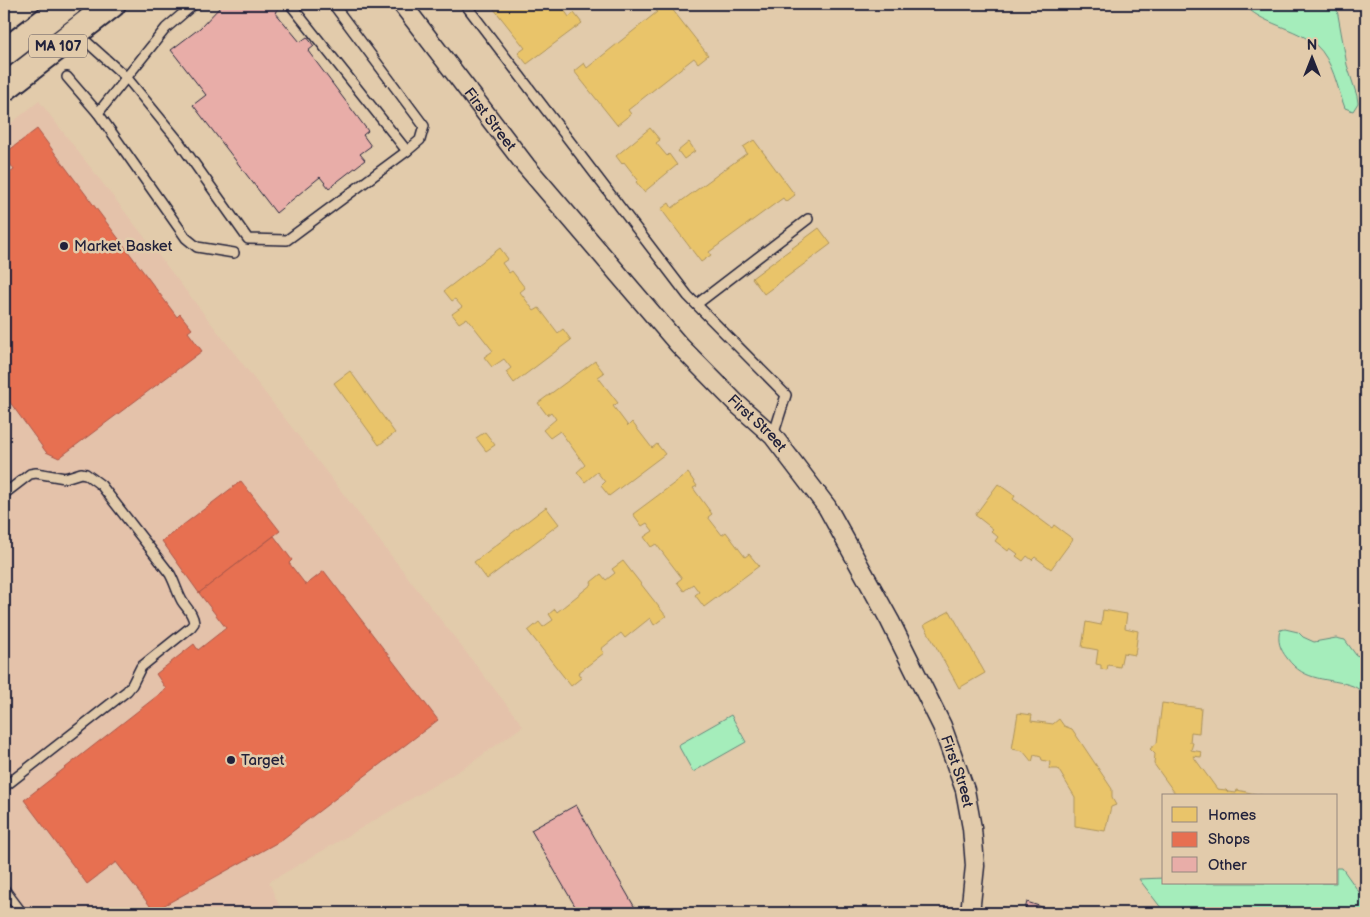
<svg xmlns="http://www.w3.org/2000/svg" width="1370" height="917" font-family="'Balsamiq Sans',sans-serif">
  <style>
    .built { fill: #e4c2aa }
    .green { fill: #a5edbb; stroke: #64887b }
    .homes { fill: #e9c46a; stroke: #ad935c }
    .shops { fill: #e76f51; stroke: #ac584a }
    .building { fill: #e8ada8; stroke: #22223b }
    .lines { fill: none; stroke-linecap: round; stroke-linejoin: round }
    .service-casing { stroke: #22223b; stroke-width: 12 }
    .minor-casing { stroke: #22223b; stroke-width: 21 }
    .primary-casing { stroke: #22223b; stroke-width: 30 }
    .service { stroke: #e2cbab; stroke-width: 9 }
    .minor { stroke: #e2cbab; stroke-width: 18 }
    .primary { stroke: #e2cbab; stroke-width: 26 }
    .poi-dot { fill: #22223b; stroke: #e2cbab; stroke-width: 2 }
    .labels { text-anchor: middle; stroke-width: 5; stroke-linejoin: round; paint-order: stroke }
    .shield { fill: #e2cbab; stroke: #5c555d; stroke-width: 1 }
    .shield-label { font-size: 14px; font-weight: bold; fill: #22223b }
    .street-label { font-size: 15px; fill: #22223b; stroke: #e2cbab }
    .poi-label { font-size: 15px; fill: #22223b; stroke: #e2cbab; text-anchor: start }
  </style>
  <rect width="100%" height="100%" fill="#e2cbab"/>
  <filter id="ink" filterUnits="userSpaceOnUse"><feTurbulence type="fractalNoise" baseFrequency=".02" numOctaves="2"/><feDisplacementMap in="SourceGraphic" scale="10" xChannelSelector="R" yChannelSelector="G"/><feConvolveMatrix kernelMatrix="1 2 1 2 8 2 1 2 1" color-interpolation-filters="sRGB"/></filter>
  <g filter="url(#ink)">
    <!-- built -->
    <polygon class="built" points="39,101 523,726 467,766 269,882 282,913 4,913 4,129"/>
    <!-- green -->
    <g class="green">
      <path d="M1244,4H1336L1347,65L1357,96L1358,103L1353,111L1345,108C1337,88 1333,60 1316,45C1295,27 1260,24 1244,4Z"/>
      <path d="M1285,629L1298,632L1303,637L1314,642L1336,638L1345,640L1356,655L1366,658V694C1362,692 1358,688 1353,686C1328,677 1305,683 1287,658C1280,649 1277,641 1280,630Z"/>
      <polygon points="731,715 746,742 693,772 678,745"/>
      <polygon points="1336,868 1342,868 1366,902 1366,913 1165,913 1139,879 1164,878 1164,883 1336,883"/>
    </g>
    <!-- homes -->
    <g class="homes">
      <polygon points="490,4 560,4 569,17 574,13 582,23 527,64 518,53 525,48"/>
      <polygon points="659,4 668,4 708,55 698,63 694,58 628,110 631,114 617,125 574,71 584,63 587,68 657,12 654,8"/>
      <polygon points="650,128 660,140 656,143 667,156 669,154 677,165 644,192 636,182 638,180 624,162 622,164 616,156"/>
      <polygon points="754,140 795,195 786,202 783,198 709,252 711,255 701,262 661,209 669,203 672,208 747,153 743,147"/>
      <polygon points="689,142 695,151 684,159 678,151"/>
      <polygon points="819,228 831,244 764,294 752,278"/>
      <polygon points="500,248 508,259 502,263 509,273 512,271 525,288 520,292 534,311 539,308 558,333 563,329 571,340 514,383 506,372 511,368 504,359 492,367 484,357 493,351 467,318 459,323 452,314 462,307 455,299 452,301 444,291"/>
      <polygon points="595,361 604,373 598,377 618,403 613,406 628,426 632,422 652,448 657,444 665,454 609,496 601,486 605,482 597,472 585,482 577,472 585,465 560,431 550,438 543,430 556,419 551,412 547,415 538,403"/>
      <polygon points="350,371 395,433 379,445 334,383"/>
      <polygon points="485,432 495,445 486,451 476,438"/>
      <polygon points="688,473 697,486 693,488 712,514 708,517 722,535 726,532 745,557 749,554 759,566 704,607 695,595 699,592 693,584 684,591 677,582 682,578 656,544 651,547 644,537 653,531 647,523 642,526 633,514"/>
      <polygon points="998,484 1015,496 1013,499 1052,528 1054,525 1073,539 1051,569 1035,557 1032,560 1027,556 1023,561 1016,556 1018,554 1010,548 1008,551 995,541 998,537 991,531 993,529 975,515"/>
      <polygon points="546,507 559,524 487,579 474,562"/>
      <polygon points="623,561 666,616 654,625 650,618 625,638 621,633 601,649 604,653 578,673 581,678 571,686 528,631 539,622 543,627 553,620 549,614 555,609 557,612 592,584 591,582 601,574 606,580 615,573 612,569"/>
      <polygon points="1103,610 1127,614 1125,628 1138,631 1135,655 1123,653 1120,667 1108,665 1107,670 1101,669 1101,665 1096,664 1098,650 1082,647 1086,622 1101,625"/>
      <polygon points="950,611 985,673 959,688 924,625"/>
      <polygon points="1162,703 1201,708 1199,733 1191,732 1190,742 1193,743 1191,750 1202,752 1201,757 1193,756 1217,789 1226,790 1228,792 1236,793 1237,790 1265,796 1177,796 1154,764 1155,754 1150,749 1157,743"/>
      <polygon points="1018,713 1032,715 1031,721 1053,724 1059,719 1064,726 1072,729 1112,789 1112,798 1116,805 1111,807 1105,831 1075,826 1075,797 1058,769 1049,769 1050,762 1042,760 1041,757 1034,755 1032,762 1023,751 1012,749"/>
    </g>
    <!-- shops -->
    <g class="shops">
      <polygon points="37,129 177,317 180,314 192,329 188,332 202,351 59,458 46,452 4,394 4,177 14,170 4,154"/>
      <polygon points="241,481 280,531 199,593 162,541"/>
      <polygon points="274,536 292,560 289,563 306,585 324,571 438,720 280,841 154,911 116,862 87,884 24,800 166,689 156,674 194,644 198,650 226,628 199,593"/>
    </g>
    <!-- building -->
    <g class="building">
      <polygon points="223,4 275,4 279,9 275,12 300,42 307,37 314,46 308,51 368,131 363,135 371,146 360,154 365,160 329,188 320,177 276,213 193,105 206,95 171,50 200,28"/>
      <polygon points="576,805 638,913 579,913 531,830"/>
      <polygon points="1027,902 1054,911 1056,906 1078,913 1024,913"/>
    </g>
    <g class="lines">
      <defs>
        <g id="service">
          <polyline points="194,4 166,28 98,113 186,238 197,247 234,253"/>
          <polyline points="290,4 407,151"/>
          <polyline points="465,4 688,296 786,395 773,436"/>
          <polyline points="78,34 127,78 177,139 248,239 287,240 407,151 420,140 424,126 333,4"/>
          <polyline points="67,77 98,113"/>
          <polyline points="697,304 808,219"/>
          <path d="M4,494L30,474L36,473L65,478L81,473L86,474L101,485L170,574C175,583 177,592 182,601C187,609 193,613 194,623L191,627L141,667L132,685L127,691L4,787"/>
          <polyline points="4,889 22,913"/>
        </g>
        <g id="minor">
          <path id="s1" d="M402,4L526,166L679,345L736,403L773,436L827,507L890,621L942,726L965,790L972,828L975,866L970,913"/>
        </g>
        <g id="primary">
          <polyline points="4,53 68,4"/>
          <polyline points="4,88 112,4"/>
        </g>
      </defs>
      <!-- service casing -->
      <use href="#service" class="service-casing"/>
      <!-- minor casing -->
      <use href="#minor" class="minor-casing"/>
      <!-- primary casing -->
      <use href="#primary" class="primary-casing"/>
      <!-- service -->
      <use href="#service" class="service"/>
      <!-- minor -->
      <use href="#minor" class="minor"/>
      <!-- primary -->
      <use href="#primary" class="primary"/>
    </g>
  </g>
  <!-- markers -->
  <g class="poi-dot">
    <circle cx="64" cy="246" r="5"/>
    <circle cx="231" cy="760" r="5"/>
  </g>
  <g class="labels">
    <!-- shield labels -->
    <rect class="shield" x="29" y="34.5" width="58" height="23" rx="4"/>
    <g class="shield-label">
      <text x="58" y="51">MA 107</text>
    </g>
    <!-- street labels -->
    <g class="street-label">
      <text dy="5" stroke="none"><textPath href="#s1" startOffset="145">First Street</textPath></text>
      <text dy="5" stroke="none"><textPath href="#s1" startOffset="550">First Street</textPath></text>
      <text dy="5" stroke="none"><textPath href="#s1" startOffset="955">First Street</textPath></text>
    </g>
    <!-- poi labels -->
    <g class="poi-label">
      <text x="74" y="251">Market Basket</text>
      <text x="241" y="765">Target</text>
    </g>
  </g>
  <!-- margin -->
  <rect width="1370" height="917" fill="none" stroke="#e2cbab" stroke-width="20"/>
  <rect x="10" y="10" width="1350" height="897" fill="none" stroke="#22223b" stroke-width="2" filter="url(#ink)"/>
  <!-- legend -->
  <rect x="1162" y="794" width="175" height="90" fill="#e2cbab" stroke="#95877e"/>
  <rect x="1172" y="807" width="25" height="15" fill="#e9c46a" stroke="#95877e"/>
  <text x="1208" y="820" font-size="15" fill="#22223b">Homes</text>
  <rect x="1172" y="832" width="25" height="15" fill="#e76f51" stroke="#95877e"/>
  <text x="1208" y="844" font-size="15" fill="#22223b">Shops</text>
  <rect x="1172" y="857" width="25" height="15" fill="#e8ada8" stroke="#95877e"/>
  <text x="1208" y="870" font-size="15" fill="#22223b">Other</text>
  <!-- north arrow -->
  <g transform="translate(1312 58)" stroke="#e2cbab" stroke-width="4" paint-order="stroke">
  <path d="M0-4L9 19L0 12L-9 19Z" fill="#22223b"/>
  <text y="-8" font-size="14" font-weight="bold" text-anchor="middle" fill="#22223b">N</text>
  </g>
</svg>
